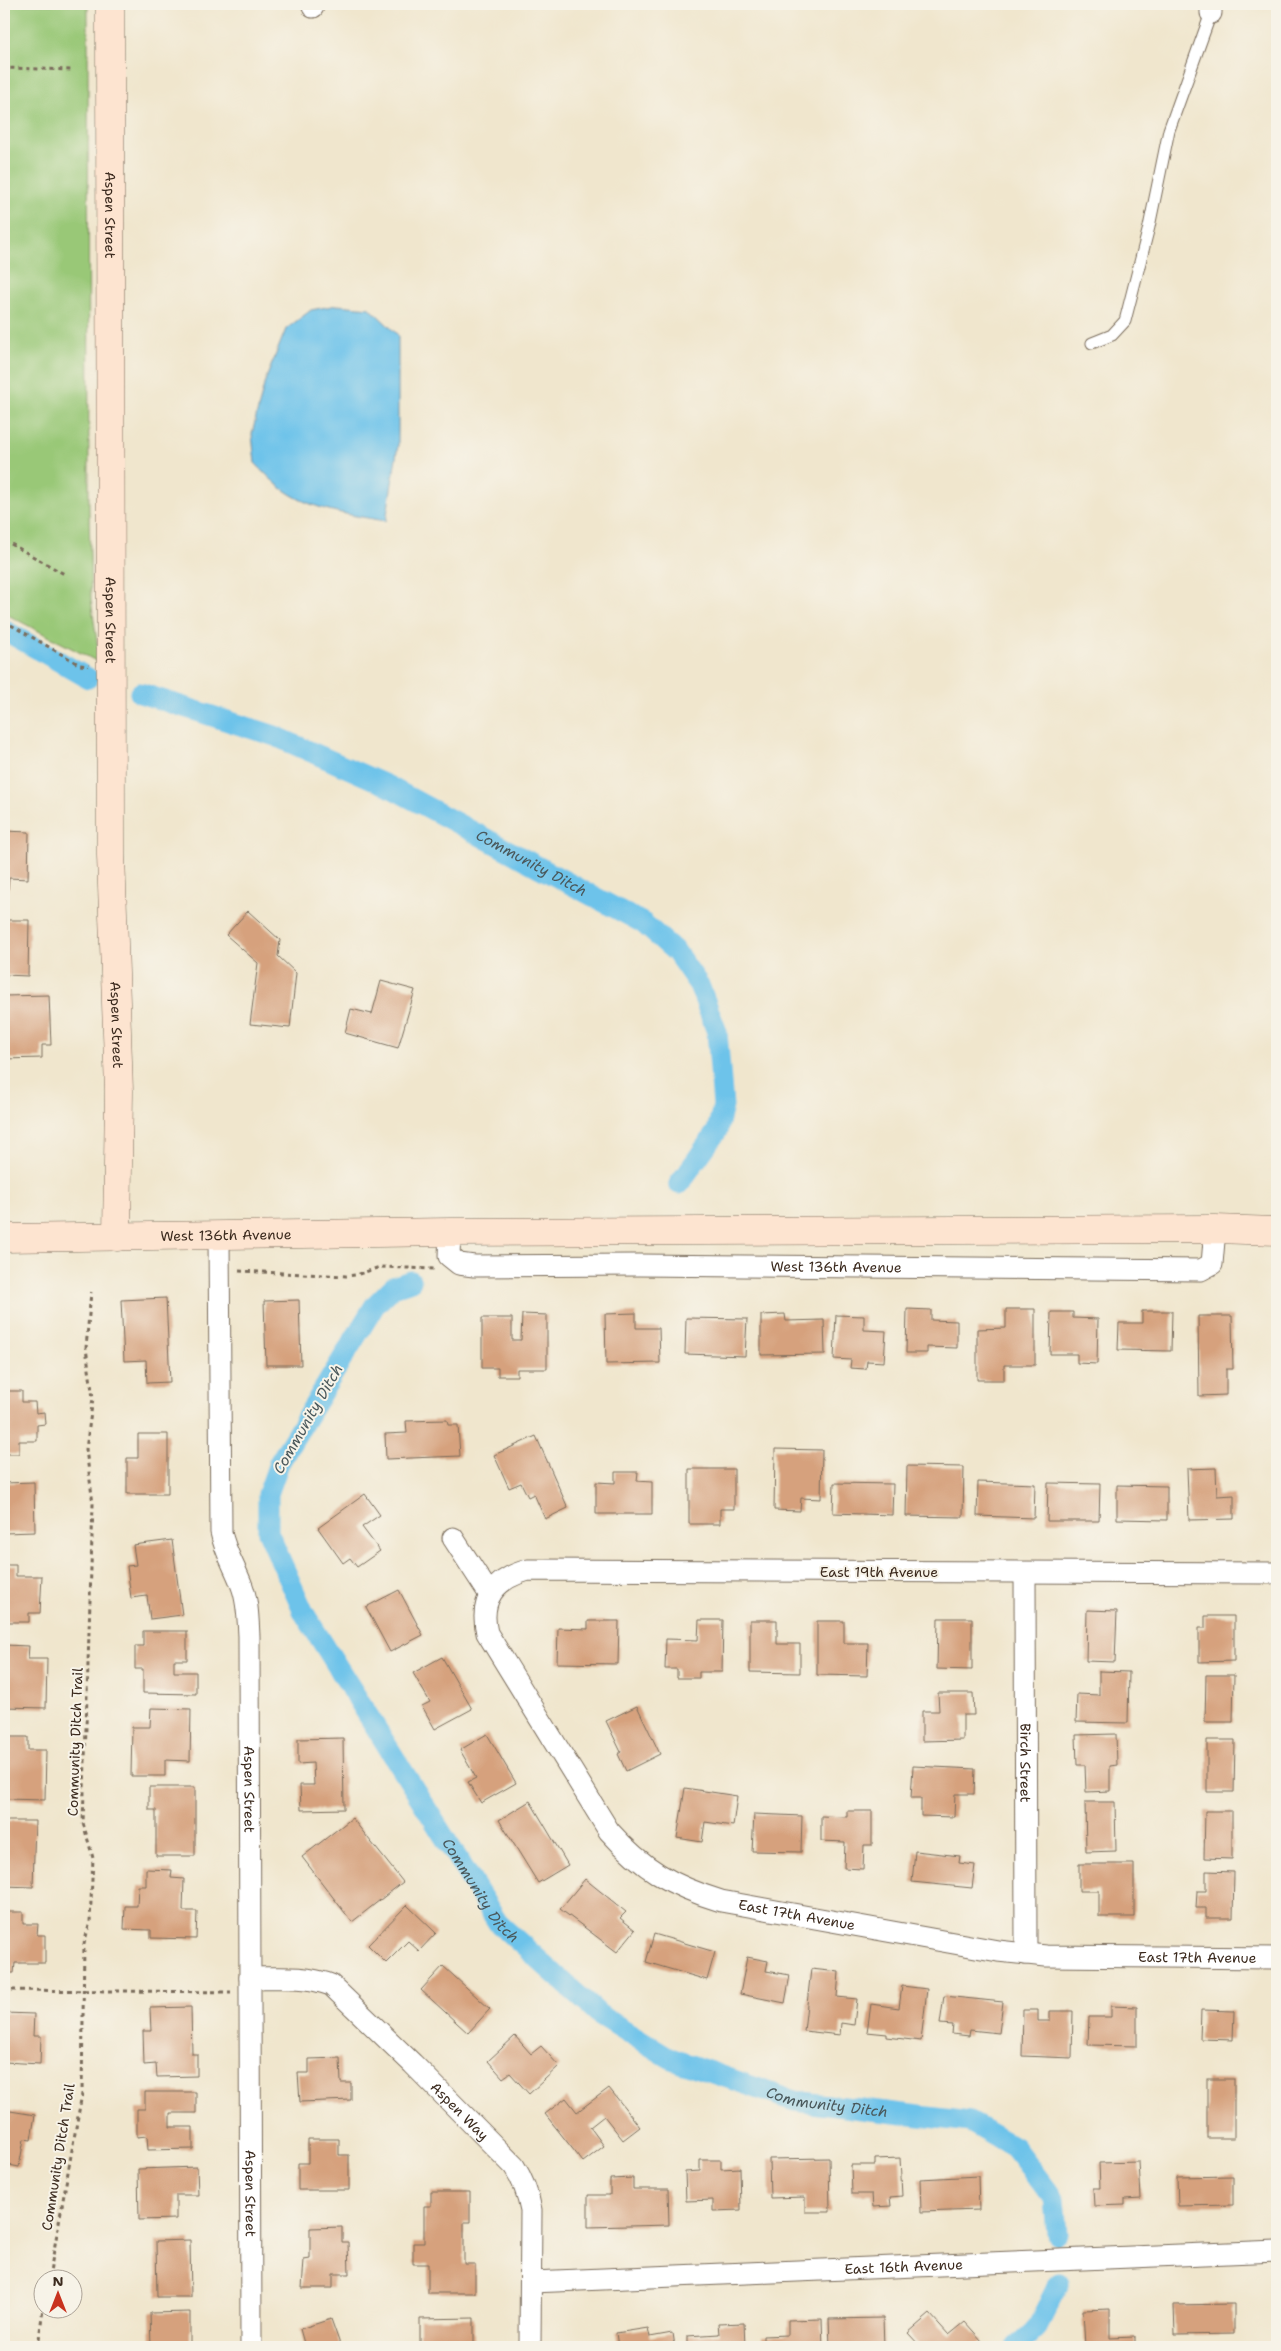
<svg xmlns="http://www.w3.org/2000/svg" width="1281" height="2351" font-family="'Shantell Sans',sans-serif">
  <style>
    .green { fill: #99c877; stroke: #6a794a }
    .water { fill: #6dc3ea; stroke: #547684 }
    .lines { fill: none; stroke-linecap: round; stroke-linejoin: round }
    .canal { stroke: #6dc3ea; stroke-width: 21 }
    .building { fill: #d6a17d }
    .lane-casing { stroke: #7a6c5b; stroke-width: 13 }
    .street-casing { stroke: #7a6c5b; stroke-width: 23 }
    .secondary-casing { stroke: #7a6c5b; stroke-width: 29 }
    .path { stroke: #7a6c5b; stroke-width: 3; stroke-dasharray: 4 4; stroke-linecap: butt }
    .lane { stroke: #fff; stroke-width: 11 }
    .street { stroke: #fff; stroke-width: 21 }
    .secondary { stroke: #fde4d0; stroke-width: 28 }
    .labels { text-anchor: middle; stroke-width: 4; stroke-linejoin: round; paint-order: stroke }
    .street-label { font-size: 14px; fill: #3b2a1e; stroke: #f7f3e8 }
    .water-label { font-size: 15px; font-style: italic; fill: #4a585b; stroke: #f7f3e8 }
  </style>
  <rect width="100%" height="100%" fill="#f7f3e8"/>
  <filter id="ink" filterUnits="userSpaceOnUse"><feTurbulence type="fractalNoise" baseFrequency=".02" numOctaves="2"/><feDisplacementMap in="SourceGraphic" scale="10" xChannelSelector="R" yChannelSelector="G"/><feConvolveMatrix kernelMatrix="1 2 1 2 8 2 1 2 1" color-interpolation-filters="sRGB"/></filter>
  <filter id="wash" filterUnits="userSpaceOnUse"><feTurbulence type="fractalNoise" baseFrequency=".0096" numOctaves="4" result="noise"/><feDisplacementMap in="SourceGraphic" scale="20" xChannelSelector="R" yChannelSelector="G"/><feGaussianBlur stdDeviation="1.12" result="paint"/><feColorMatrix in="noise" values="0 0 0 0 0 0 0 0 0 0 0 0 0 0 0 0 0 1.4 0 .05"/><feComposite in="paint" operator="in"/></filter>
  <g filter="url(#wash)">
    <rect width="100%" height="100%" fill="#f0e6cd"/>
    <!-- green -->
    <polygon class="green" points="4,4 88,4 89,511 91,599 100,663 4,613"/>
    <!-- water -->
    <path class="water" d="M337,305L370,308L398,335V445L386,521C350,515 309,510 280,487C271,480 263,471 255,463L252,434L265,381L286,329L311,310Z"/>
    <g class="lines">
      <!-- canal -->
      <g class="canal">
        <polyline points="4,630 88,678"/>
        <path id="s1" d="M140,693L275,736L386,785L643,923L676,952L699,985L717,1032L723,1106L717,1131L679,1184"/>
        <path id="s2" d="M411,1281L393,1287L375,1305L279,1463L268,1494V1532L304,1613L498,1923L600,2015L670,2058L794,2101L970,2122L1014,2147L1054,2199L1057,2234"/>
        <polyline points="1017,2347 1036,2329 1059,2283"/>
      </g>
    </g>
    <g id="blocks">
      <!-- building -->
      <g class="building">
        <polygon points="4,831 29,832 28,879 9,878 8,890 4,890"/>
        <polygon points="248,911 280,940 278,956 296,973 290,1028 250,1024 258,963 226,935"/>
        <polygon points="4,920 29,920 28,976 4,975"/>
        <polygon points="381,981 415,990 398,1048 345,1033 351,1009 372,1014"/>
        <polygon points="49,995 51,1045 42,1045 42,1058 4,1059 4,996"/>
        <polygon points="166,1298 170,1382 147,1383 146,1360 124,1361 121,1300"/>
        <polygon points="299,1300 301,1365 266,1365 264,1301"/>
        <polygon points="907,1309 931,1310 931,1320 957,1321 957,1348 927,1347 927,1353 906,1353"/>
        <polygon points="1006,1309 1035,1309 1035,1365 1004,1365 1004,1380 977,1380 977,1329 1006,1328"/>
        <polygon points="1142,1311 1172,1311 1171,1351 1118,1350 1119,1323 1142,1323"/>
        <polygon points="1051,1312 1073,1312 1073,1318 1098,1319 1097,1364 1077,1363 1077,1354 1050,1354"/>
        <polygon points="636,1313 636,1328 659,1328 660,1363 606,1364 605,1314"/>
        <polygon points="522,1314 547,1315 547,1369 517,1369 517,1376 498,1376 498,1368 482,1368 482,1318 512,1318 512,1340 521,1340"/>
        <polygon points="785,1314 786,1321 824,1320 825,1354 761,1355 761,1315"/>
        <polygon points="836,1315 864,1316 864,1330 886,1331 884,1362 867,1361 866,1369 850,1368 851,1360 834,1359"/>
        <polygon points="1198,1316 1232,1316 1233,1369 1226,1369 1226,1395 1199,1396"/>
        <polygon points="686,1318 747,1319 745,1356 685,1354"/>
        <polygon points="4,1391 22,1391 22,1402 35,1402 36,1413 44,1412 45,1424 37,1425 37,1441 19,1441 19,1454 4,1454"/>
        <polygon points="447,1420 448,1425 458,1425 460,1456 386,1459 385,1434 407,1433 406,1421"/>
        <polygon points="138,1434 168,1434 168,1494 127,1494 127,1458 138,1458"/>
        <polygon points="536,1436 568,1508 545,1519 534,1494 528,1497 521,1483 509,1488 494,1455"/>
        <polygon points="775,1449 822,1450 821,1499 801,1498 800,1511 774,1510"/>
        <polygon points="907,1466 964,1467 963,1517 906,1516"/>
        <polygon points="1216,1468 1217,1496 1234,1495 1234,1519 1189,1520 1187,1469"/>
        <polygon points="689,1469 734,1469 734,1509 720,1509 720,1524 689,1524"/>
        <polygon points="615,1472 638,1472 637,1481 652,1482 652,1514 596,1514 596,1482 615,1483"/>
        <polygon points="34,1482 35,1532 4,1533 4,1483"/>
        <polygon points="978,1482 1035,1484 1034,1518 977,1516"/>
        <polygon points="834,1483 893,1484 892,1515 833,1513"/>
        <polygon points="1048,1483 1100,1484 1099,1521 1047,1521"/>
        <polygon points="1117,1485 1167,1486 1167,1520 1117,1519"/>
        <polygon points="365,1494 380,1515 362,1527 380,1551 357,1567 350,1558 343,1563 318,1528"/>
        <polygon points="172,1540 182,1615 150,1619 147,1596 131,1598 127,1566 136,1565 133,1545"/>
        <polygon points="4,1565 16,1565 16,1576 42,1576 40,1613 29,1613 29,1622 4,1622"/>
        <polygon points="399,1590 423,1635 390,1652 366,1607"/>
        <polygon points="1087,1610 1117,1611 1115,1662 1086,1661"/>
        <polygon points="1205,1616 1234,1616 1234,1661 1199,1662 1199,1628 1205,1628"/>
        <polygon points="938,1618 972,1618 972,1670 937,1669"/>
        <polygon points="699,1620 723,1620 722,1672 699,1672 699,1678 677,1678 677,1669 665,1669 666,1639 698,1640"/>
        <polygon points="750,1620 777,1620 777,1644 800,1644 800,1673 750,1672"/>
        <polygon points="588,1621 619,1621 618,1664 557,1663 558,1628 588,1629"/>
        <polygon points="817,1621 844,1621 844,1643 868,1643 867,1676 817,1675"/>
        <polygon points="143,1631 187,1631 187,1660 174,1660 174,1672 196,1672 196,1694 143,1693 143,1669 135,1669 135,1646 143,1646"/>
        <polygon points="4,1645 29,1646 28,1659 47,1659 46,1708 4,1707"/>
        <polygon points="442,1657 472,1709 435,1729 422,1706 430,1702 413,1673"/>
        <polygon points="1099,1671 1129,1672 1128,1723 1076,1722 1077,1694 1099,1695"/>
        <polygon points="1206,1675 1234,1675 1233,1722 1205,1722"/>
        <polygon points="938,1693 973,1693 974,1715 963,1715 963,1740 922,1741 922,1711 939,1711"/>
        <polygon points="637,1706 660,1754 626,1771 618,1754 621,1752 606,1721"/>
        <polygon points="151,1708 191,1709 190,1761 165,1760 165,1776 131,1776 132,1727 150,1727"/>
        <polygon points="487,1734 516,1783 481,1803 468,1782 476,1778 460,1750"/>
        <polygon points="1116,1734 1117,1765 1110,1766 1110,1791 1086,1792 1085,1765 1077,1765 1076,1735"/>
        <polygon points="4,1737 28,1737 28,1750 46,1750 45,1800 4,1799"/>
        <polygon points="343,1738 344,1809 301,1810 300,1785 314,1785 313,1763 298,1764 298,1739"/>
        <polygon points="1207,1740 1235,1740 1234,1792 1207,1792"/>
        <polygon points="913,1766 975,1769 974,1794 955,1794 954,1817 921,1816 921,1798 911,1798"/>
        <polygon points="149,1787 195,1787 195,1856 156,1856 156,1810 149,1810"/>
        <polygon points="685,1788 737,1796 733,1826 705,1822 702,1842 677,1838"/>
        <polygon points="530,1801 568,1865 538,1883 499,1820"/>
        <polygon points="1085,1802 1115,1802 1116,1851 1086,1852"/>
        <polygon points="847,1811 872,1811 872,1845 864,1845 863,1869 844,1868 845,1842 821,1841 821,1816 847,1817"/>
        <polygon points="1205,1811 1232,1811 1232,1859 1204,1858"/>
        <polygon points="754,1814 802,1816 801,1852 752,1851"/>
        <polygon points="352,1818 403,1882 352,1922 302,1857"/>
        <polygon points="4,1821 35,1821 33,1887 4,1886"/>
        <polygon points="915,1851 960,1856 959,1863 975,1865 972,1888 912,1882"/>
        <polygon points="1079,1864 1134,1864 1134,1917 1099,1917 1099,1891 1079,1891"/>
        <polygon points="146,1869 172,1870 171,1878 184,1879 183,1911 197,1911 196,1939 151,1938 151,1930 124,1929 125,1906 137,1906 138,1886 146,1886"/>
        <polygon points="1206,1871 1234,1872 1233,1918 1206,1918 1206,1908 1196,1908 1197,1891 1206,1891"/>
        <polygon points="585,1879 626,1912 620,1918 635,1930 617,1952 560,1909"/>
        <polygon points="407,1905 436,1933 419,1951 408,1941 386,1963 368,1945"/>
        <polygon points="4,1912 23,1912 23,1924 38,1924 37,1935 45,1935 45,1963 15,1963 14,1973 4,1973"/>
        <polygon points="654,1934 715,1952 707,1980 646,1962"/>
        <polygon points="747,1957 768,1961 766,1971 790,1975 785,2003 740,1994"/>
        <polygon points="443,1966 490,2009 468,2033 421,1990"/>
        <polygon points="811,1969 839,1972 837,1997 857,1999 854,2025 841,2023 840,2035 804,2031"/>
        <polygon points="902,1986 927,1989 921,2041 887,2037 887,2034 867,2032 871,2004 899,2008"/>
        <polygon points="944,1996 1003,2002 999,2033 970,2030 969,2036 952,2034 953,2025 940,2024"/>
        <polygon points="1111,2006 1137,2007 1137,2046 1088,2045 1089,2017 1111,2017"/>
        <polygon points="191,2007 192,2054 197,2054 197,2076 157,2077 156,2064 144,2065 143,2031 151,2031 150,2008"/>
        <polygon points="1023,2010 1038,2010 1038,2021 1050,2021 1050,2011 1073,2011 1072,2058 1022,2056"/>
        <polygon points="1201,2010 1234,2011 1233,2040 1200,2039"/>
        <polygon points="4,2013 34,2014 33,2036 41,2036 40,2064 4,2062"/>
        <polygon points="515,2036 531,2054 541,2046 559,2066 529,2094 510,2073 503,2078 488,2061"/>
        <polygon points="340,2058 341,2083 351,2083 351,2100 300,2102 298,2073 309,2073 309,2059"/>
        <rect x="1207" y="2079" width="27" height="59"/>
        <polygon points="609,2088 640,2127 623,2140 604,2116 590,2127 604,2146 583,2162 545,2114 566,2098 577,2112"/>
        <polygon points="145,2092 196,2092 196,2113 170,2113 170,2127 193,2127 193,2149 148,2150 147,2136 137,2137 137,2109 145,2109"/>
        <polygon points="4,2110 35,2115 31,2140 24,2139 19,2167 4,2164"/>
        <polygon points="308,2139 339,2139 339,2155 349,2155 349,2190 298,2190 298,2163 308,2163"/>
        <polygon points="829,2158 830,2212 805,2212 805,2197 770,2198 769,2159"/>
        <polygon points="900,2158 902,2196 890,2197 891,2206 873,2207 872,2194 852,2194 851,2165 875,2165 875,2159"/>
        <polygon points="700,2160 721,2160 721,2169 740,2168 741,2210 713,2211 713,2200 686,2201 685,2172 700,2171"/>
        <polygon points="1139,2162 1141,2198 1125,2199 1125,2205 1094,2206 1093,2188 1100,2188 1099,2163"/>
        <polygon points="197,2167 198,2195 176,2195 176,2219 139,2220 138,2169"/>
        <polygon points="978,2176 979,2210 921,2212 920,2179"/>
        <polygon points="1233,2176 1233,2205 1178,2206 1177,2177"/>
        <polygon points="633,2178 633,2189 668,2189 669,2225 588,2227 588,2195 610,2195 610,2179"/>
        <polygon points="431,2192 470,2192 470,2222 464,2222 464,2264 475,2264 475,2293 428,2293 428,2264 413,2264 413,2243 424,2243 424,2206 431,2206"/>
        <polygon points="342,2227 342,2242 348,2242 349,2274 333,2274 333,2288 302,2288 304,2260 310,2259 310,2228"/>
        <polygon points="190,2240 191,2297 157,2297 156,2241"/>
        <polygon points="1234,2304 1234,2334 1175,2335 1174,2305"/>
        <polygon points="1110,2309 1110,2338 1135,2337 1135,2347 1085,2347 1083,2310"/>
        <polygon points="190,2312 190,2345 199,2344 199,2347 151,2347 150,2313"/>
        <polygon points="930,2314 949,2335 965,2322 982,2341 976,2347 921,2347 908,2333"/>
        <polygon points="474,2318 474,2345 420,2347 420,2319"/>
        <polygon points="883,2318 884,2347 830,2347 829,2319"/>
        <polygon points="331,2319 341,2347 305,2347 300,2329"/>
        <polygon points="822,2319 823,2347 763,2347 763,2336 788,2335 788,2320"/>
        <polygon points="744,2323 745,2347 687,2347 687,2336 719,2334 718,2324"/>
        <polygon points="648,2328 650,2337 672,2333 674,2347 618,2347 616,2333"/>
      </g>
    </g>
  </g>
  <g filter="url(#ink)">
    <use href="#blocks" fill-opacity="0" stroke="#7a6c5b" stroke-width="1"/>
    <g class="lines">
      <defs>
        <polyline id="lane" points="1092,343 1112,335 1125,321 1149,227 1169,130 1211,13"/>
        <g id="street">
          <polyline points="313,7 313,4"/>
          <polyline points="1211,13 1211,4"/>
          <path id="s3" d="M450,1232L449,1256L459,1264L474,1266L639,1265L1201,1270L1212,1264L1215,1229"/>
          <path id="s4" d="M219,1236L221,1532C225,1552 235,1567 242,1586C248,1602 248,1619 249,1636L251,2347"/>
          <polyline points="453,1538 490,1595"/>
          <path id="s5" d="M1025,1573L1026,1954"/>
          <path id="s6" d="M1277,1573L528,1570C495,1579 479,1599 487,1633L609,1831C643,1869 672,1886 721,1901L998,1951L1046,1956L1277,1958"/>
          <path id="s7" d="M250,1978C276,1978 306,1975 331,1985L413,2064L514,2166C523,2180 528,2193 531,2210L530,2347"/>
          <path id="s8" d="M532,2282L1277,2251"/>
        </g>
        <g id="secondary">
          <path id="s9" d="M110,4L111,855L119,1091L117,1237"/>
          <path id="s10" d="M4,1238L450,1232L1215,1229L1277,1231"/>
        </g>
      </defs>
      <!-- lane casing -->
      <use href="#lane" class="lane-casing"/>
      <!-- street casing -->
      <use href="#street" class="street-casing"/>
      <!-- secondary casing -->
      <use href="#secondary" class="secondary-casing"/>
      <!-- path -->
      <g class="path">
        <polyline points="4,65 6,68 74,70"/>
        <polyline points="4,540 66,575"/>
        <polyline points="4,621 80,665 89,666"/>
        <polyline points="239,1271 346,1276 356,1275 380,1267 434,1269"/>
        <polyline points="4,1990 231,1992"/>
        <polyline points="49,2278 82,2094 84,1944 90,1922 93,1858 83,1823 93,1504 86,1449 93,1398 86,1348 91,1292"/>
        <polyline points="38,2347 43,2308"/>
      </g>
      <!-- lane -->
      <use href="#lane" class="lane"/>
      <!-- street -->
      <use href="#street" class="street"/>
      <!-- secondary -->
      <use href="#secondary" class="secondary"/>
    </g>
  </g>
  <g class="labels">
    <!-- street labels -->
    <g class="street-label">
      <text dy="5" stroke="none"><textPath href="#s9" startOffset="211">Aspen Street</textPath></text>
      <text dy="5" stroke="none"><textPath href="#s9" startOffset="616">Aspen Street</textPath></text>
      <text dy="5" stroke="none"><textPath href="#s9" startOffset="1021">Aspen Street</textPath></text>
      <text dy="5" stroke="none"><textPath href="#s10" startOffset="222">West 136th Avenue</textPath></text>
      <text dy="5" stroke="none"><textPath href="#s3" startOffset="414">West 136th Avenue</textPath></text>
      <text x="879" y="1577">East 19th Avenue</text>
      <text transform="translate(75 1742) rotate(-88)" y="5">Community Ditch Trail</text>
      <text dy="5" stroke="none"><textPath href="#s5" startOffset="190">Birch Street</textPath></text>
      <text dy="5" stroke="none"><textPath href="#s4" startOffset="558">Aspen Street</textPath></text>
      <text dy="5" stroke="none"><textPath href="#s6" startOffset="1278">East 17th Avenue</textPath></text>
      <text dy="5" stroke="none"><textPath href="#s6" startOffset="1682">East 17th Avenue</textPath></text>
      <text dy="5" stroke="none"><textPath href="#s7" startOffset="262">Aspen Way</textPath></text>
      <text transform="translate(58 2157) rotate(-81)" y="5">Community Ditch Trail</text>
      <text dy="5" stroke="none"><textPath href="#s4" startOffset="962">Aspen Street</textPath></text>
      <text dy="5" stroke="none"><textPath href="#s8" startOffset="372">East 16th Avenue</textPath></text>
    </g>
    <!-- water labels -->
    <g class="water-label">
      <text dy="5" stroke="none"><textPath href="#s1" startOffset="428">Community Ditch</textPath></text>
      <text transform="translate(308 1419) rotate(-60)" y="5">Community Ditch</text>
      <text dy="5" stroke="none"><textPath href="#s2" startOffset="718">Community Ditch</textPath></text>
      <text dy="5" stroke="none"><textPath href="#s2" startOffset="1138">Community Ditch</textPath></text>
    </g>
  </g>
  <!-- margin -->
  <rect width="1281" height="2351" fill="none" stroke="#f7f3e8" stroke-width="20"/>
  <!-- north arrow -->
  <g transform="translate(58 2294)"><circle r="24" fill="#f7f3e8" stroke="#aca397"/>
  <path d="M0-4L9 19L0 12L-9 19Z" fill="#c8321e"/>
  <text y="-8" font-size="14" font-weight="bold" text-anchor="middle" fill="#3b2a1e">N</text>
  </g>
</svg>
